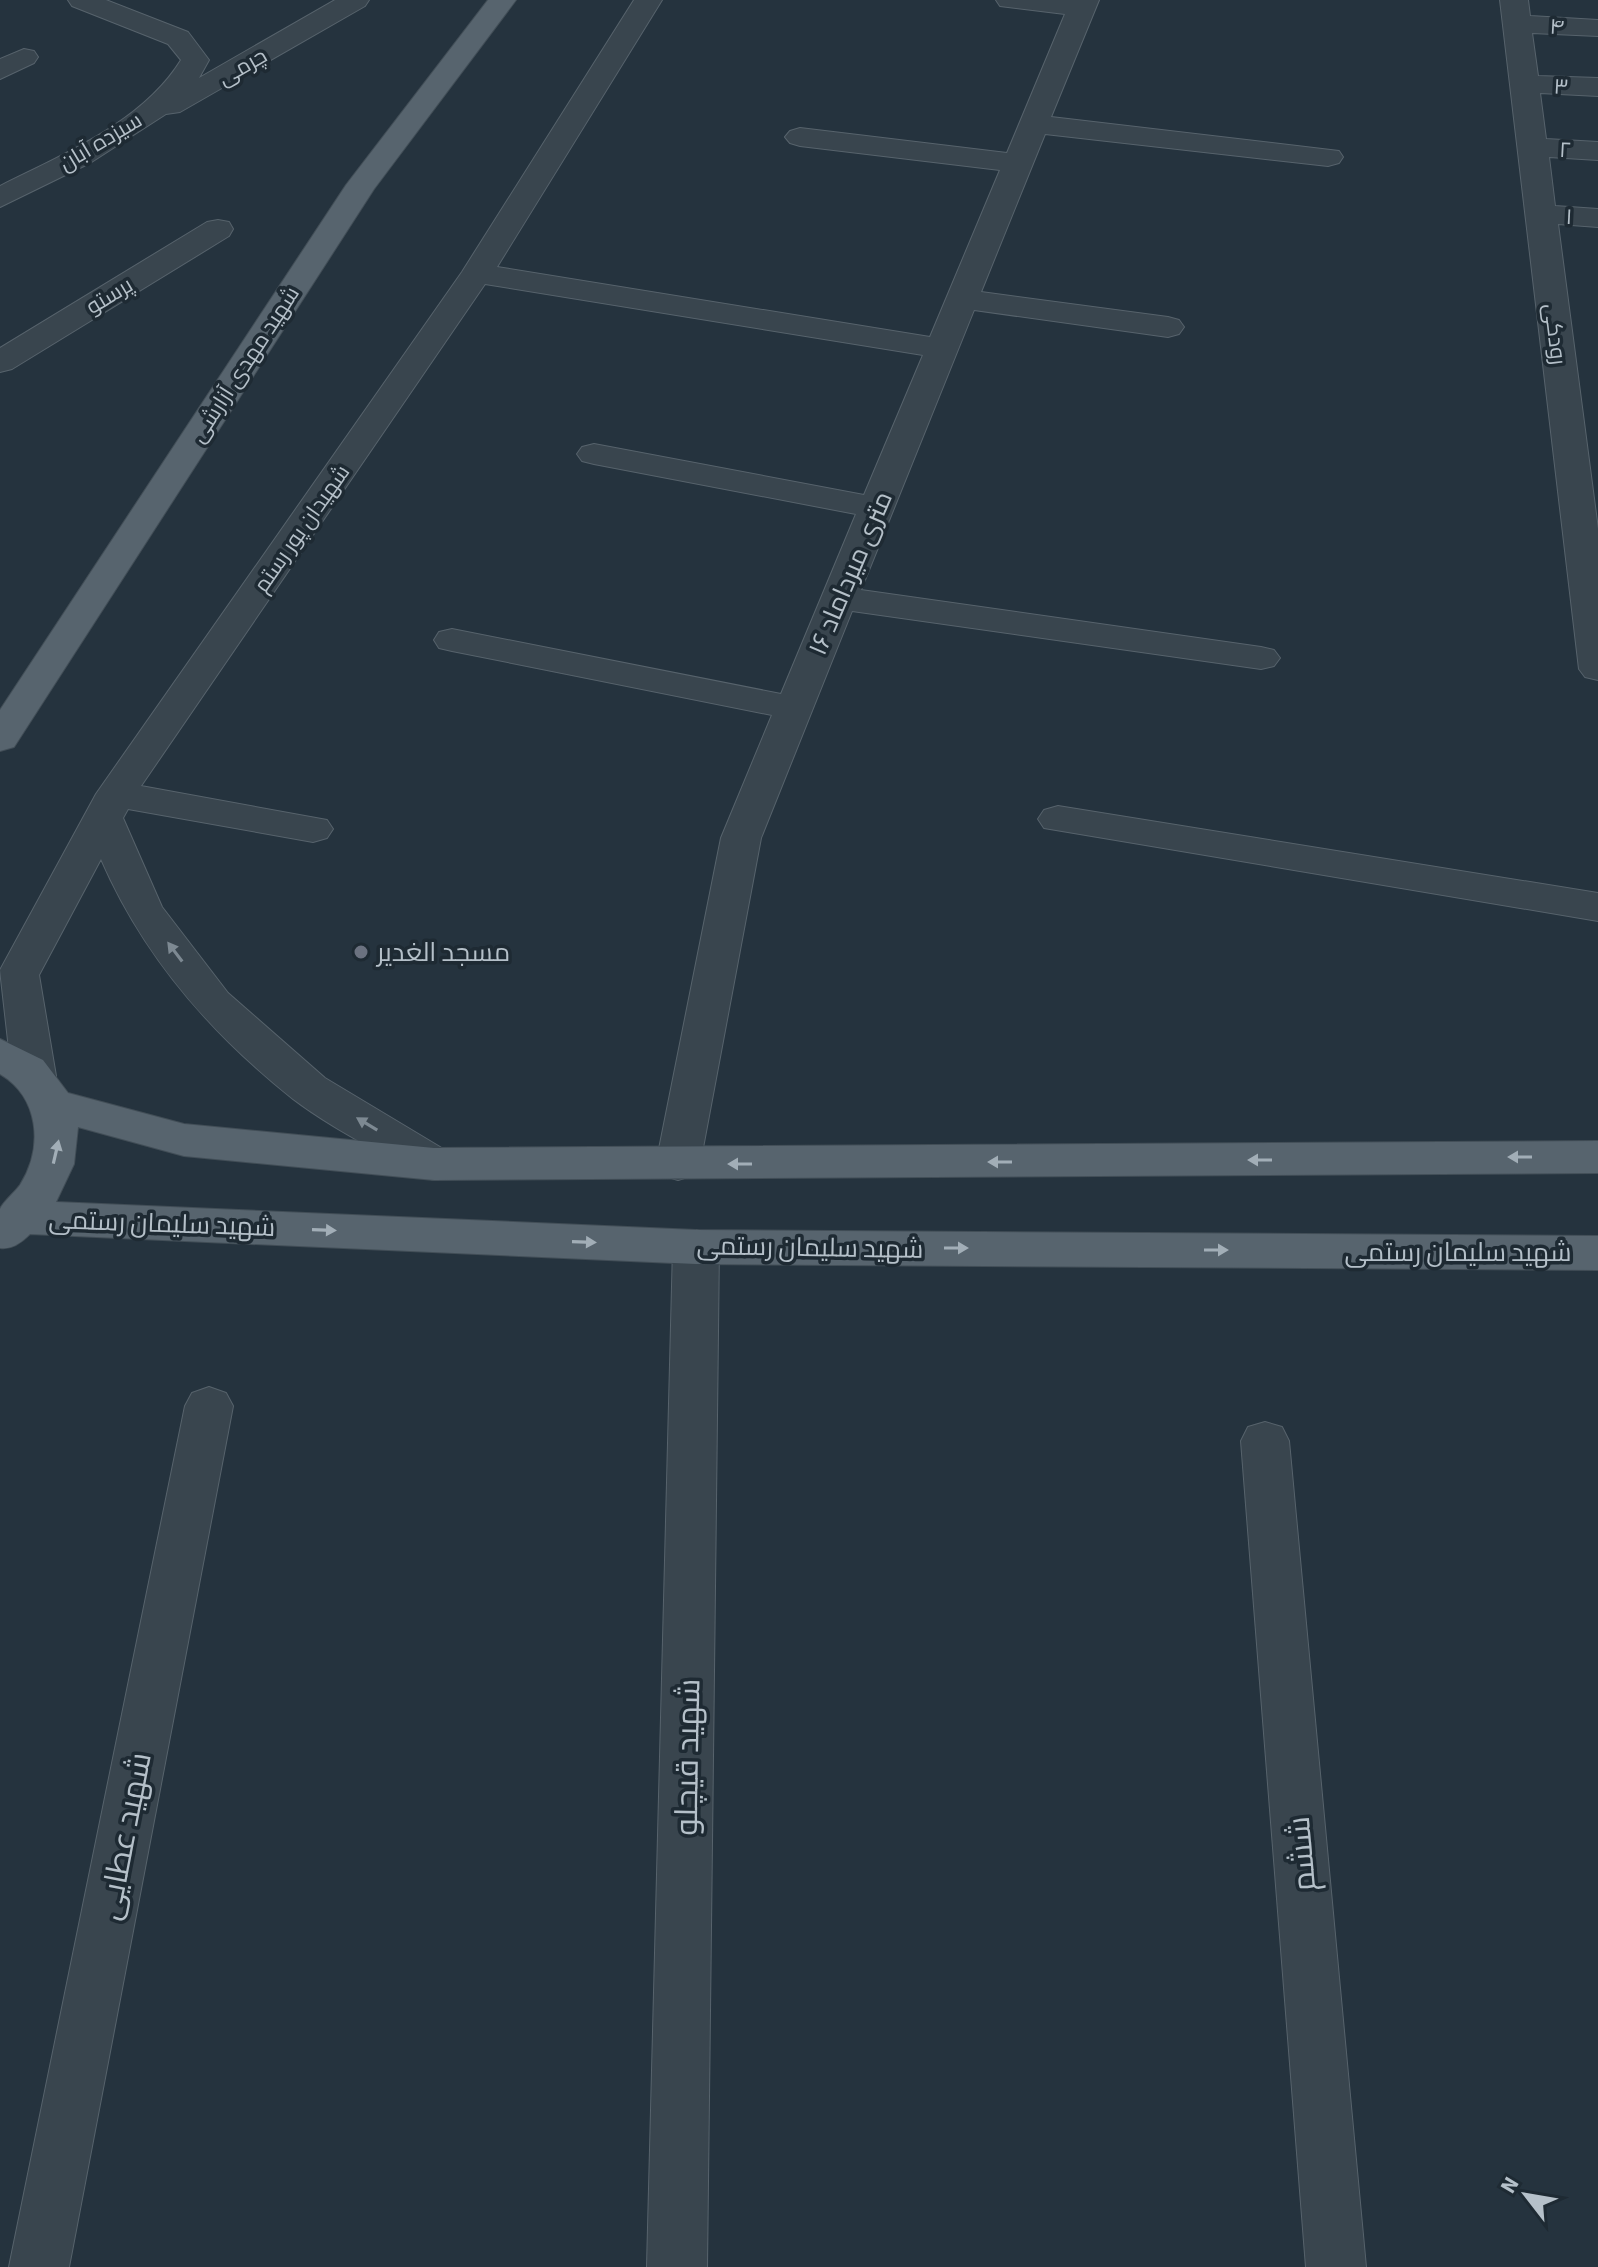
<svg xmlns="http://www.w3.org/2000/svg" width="1598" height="2267" font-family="'Source Sans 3',Cairo,sans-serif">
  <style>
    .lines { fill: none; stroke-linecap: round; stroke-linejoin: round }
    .minor-casing { stroke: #57636c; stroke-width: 2 }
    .major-casing { stroke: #424e57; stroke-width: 2 }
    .minor { fill: #39454e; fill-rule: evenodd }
    .major { fill: #57646e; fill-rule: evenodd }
    .oneway { fill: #7d8992 }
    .oneway2 { fill: #a2aeb7 }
    .worship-dot { fill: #6b7280; stroke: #1e2a33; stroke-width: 3 }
    .labels { text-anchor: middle; stroke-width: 7; stroke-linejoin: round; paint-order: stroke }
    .far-street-label { font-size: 22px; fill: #b5c0c9; stroke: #1e2a33 }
    .street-label { font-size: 26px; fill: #b5c0c9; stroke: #1e2a33 }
    .poi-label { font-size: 26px; fill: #b5c0c9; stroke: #1e2a33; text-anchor: start }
    .near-street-label { font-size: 32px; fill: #b5c0c9; stroke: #1e2a33 }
  </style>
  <rect width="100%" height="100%" fill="#25333e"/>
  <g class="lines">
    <defs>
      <g id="minor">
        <path d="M68,0H106L188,32L209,60L199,78L335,0H369L365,6L180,112L166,114L90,163L0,207V186C63,154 142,123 181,60L168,44L72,6Z"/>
        <path d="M634,0H662L497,267L930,337L1000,170L800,146L790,143L785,137L790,131L800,128L1007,153L1065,14L1000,6L996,0H1099L1051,117L1339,151L1343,157L1339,163L1328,166L1045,134L981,292L1168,317L1179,320L1184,327L1179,334L1168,337L974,310L861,590L1261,647L1274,650L1280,658L1274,666L1261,669L852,611L761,838L700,1164L694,1175L678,1180L662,1175L656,1164L721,838L772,715L452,651L439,648L434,640L439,632L452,629L781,694L856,514L594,464L582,461L577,454L582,447L594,444L864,495L923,355L485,284L141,786L327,820L333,829L327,838L313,842L128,809L123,818L162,907L228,993L325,1078L450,1153L456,1164L450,1175L434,1180L418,1175C377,1150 331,1128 293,1099C210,1033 143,956 101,859L39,975L56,1076L49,1087L34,1091L19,1087L12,1076L0,970L96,794L462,272Z"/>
        <polygon points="1500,0 1528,0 1530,16 1598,20 1598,36 1532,33 1538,76 1598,78 1598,96 1540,93 1546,139 1598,142 1598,160 1549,157 1555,206 1598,209 1598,227 1558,224 1598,529 1598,680 1585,677 1579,669"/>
        <polygon points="24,49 34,51 38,57 34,63 0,79 0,59"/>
        <polygon points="218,220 229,222 233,229 229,236 12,369 0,372 0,348 207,222"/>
        <polygon points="1058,806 1598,893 1598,921 1044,828 1038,819 1044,810"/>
        <polygon points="696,1230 712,1235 719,1247 707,2267 647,2267 673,1247 680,1235"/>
        <polygon points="209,1387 226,1393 233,1406 69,2267 9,2267 185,1406 192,1393"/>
        <polygon points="1265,1422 1282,1427 1289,1441 1366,2267 1306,2267 1241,1441 1248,1427"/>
      </g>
      <g id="major">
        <polygon points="488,0 516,0 374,189 14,747 0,751 0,710 346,185"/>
        <path d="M0,1039L43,1060L68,1093L184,1124L434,1148L1598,1141V1173L434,1180L184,1156L78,1127L74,1164L56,1202L696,1230L1598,1236V1270L696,1264L30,1234C22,1242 12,1250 0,1248C0,1237 0,1219 0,1209C3,1202 15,1192 20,1185C44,1147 39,1097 0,1074Z"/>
      </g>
    </defs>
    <!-- minor casing -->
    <use href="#minor" class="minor-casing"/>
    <!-- major casing -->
    <use href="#major" class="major-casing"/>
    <!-- minor -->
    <use href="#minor" class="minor"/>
    <!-- major -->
    <use href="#major" class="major"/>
  </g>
  <!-- one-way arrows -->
  <defs><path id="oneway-solid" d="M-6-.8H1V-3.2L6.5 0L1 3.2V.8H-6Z" transform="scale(2)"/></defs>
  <g class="oneway">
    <use href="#oneway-solid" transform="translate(175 952) rotate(-127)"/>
    <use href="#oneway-solid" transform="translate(367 1124) rotate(-149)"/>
  </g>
  <g class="oneway2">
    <use href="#oneway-solid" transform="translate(56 1152) rotate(-77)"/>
    <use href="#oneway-solid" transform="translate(1520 1157) rotate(180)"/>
    <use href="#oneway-solid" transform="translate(1260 1160) rotate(180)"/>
    <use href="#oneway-solid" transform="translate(1000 1162) rotate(180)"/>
    <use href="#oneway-solid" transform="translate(740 1164) rotate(180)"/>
    <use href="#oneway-solid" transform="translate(324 1230) rotate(2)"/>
    <use href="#oneway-solid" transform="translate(584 1242) rotate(2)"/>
    <use href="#oneway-solid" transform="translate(956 1248)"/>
    <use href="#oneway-solid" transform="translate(1216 1250)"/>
  </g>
  <!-- markers -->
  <circle class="worship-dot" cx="361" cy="952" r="8"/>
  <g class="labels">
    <!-- far-street labels -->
    <g class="far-street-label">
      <text transform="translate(1557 26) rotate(3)" y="8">۴</text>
      <text transform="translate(242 66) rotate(-30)" y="8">چرمی</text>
      <text transform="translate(1561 86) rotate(3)" y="8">۳</text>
      <text transform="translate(100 141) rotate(-31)" y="8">سیزده آبان</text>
      <text transform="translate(1565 149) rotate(3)" y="8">۲</text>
      <text transform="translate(1569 216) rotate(3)" y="8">۱</text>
      <text transform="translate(109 295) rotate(-31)" y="8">پرستو</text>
      <text transform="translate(1556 334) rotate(83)" y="8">رودکی</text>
      <text transform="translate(244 364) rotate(-57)" y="8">شهید مهدی آزارشی</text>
      <text transform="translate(301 528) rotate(-55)" y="8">شهیدان پور رستم</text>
    </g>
    <!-- street labels -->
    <g class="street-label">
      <text transform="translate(850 573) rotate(-67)" y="9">۱۶ متری میرداماد</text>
      <text transform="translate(162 1223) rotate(2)" y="9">شهید سلیمان رستمی</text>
      <text transform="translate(810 1247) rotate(1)" y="9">شهید سلیمان رستمی</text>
      <text x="1458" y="1261">شهید سلیمان رستمی</text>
    </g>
    <!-- poi labels -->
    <g class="poi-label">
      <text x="377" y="961">مسجد الغدیر</text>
    </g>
    <!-- near-street labels -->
    <g class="near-street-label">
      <text transform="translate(687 1757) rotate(-89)" y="11">شهید قیچلو</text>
      <text transform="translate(124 1836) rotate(-79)" y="11">شهید عطایی</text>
      <text transform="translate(1301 1854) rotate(-95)" y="11">ششم</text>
    </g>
  </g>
  <!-- north arrow -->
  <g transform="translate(1526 2195) rotate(301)" stroke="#1e2a33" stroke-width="6" paint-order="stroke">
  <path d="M0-6L14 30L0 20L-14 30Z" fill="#b5c0c9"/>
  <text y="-12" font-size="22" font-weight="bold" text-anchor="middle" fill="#b5c0c9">N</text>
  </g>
</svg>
